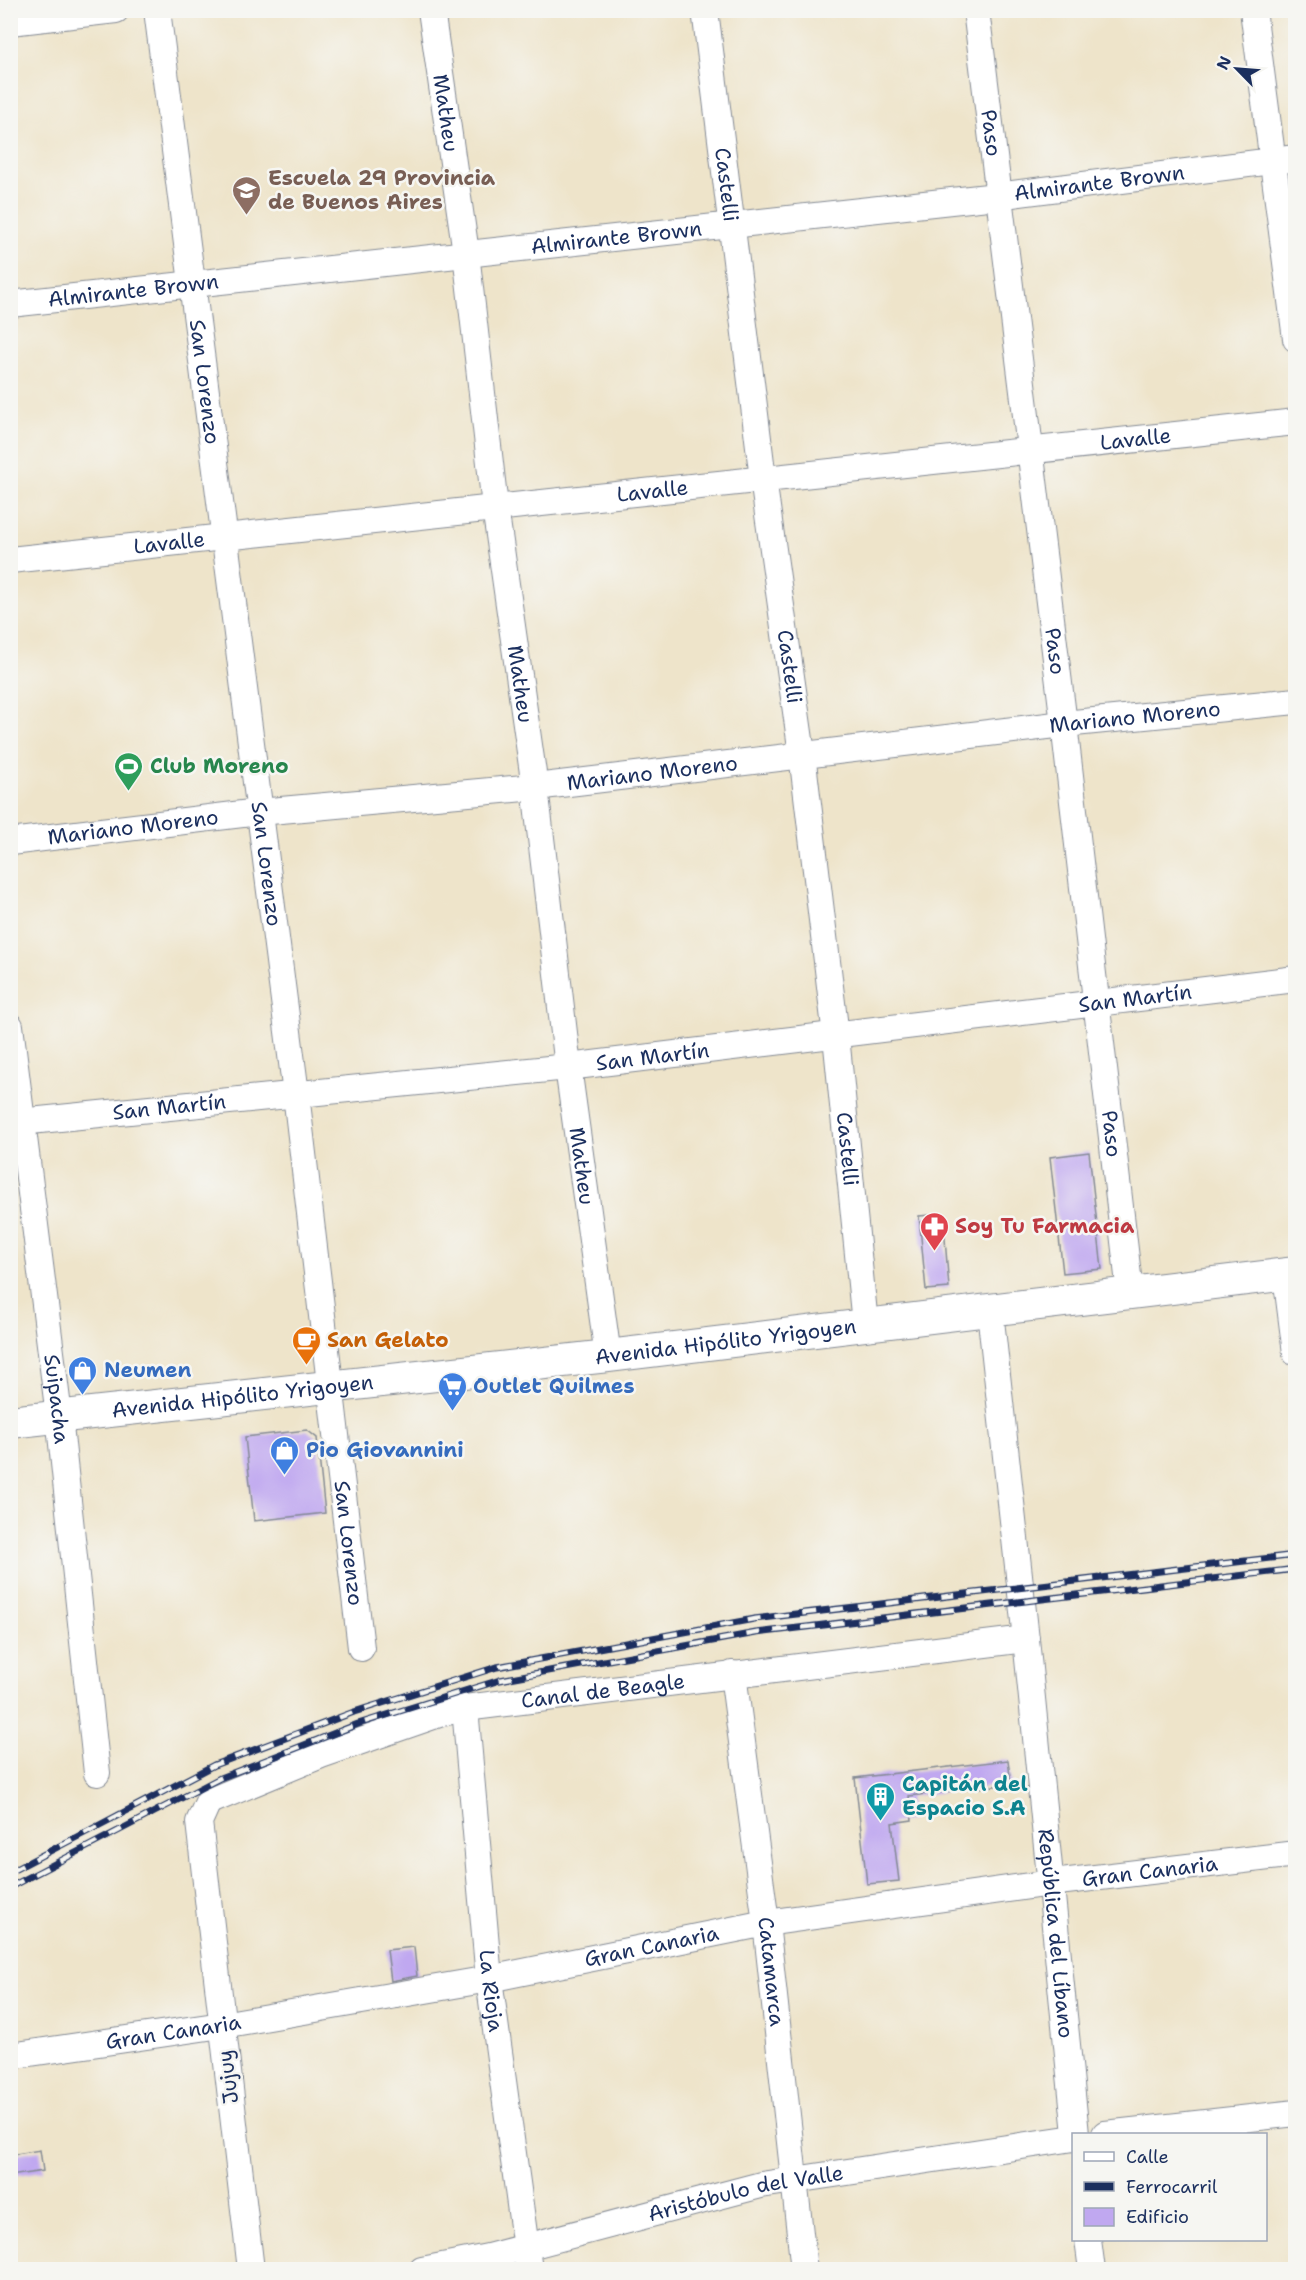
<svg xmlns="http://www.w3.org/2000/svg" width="1306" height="2280" font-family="'Shantell Sans',sans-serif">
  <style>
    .building { fill: #c0a8f0 }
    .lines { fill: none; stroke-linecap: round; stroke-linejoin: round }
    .minor-casing { stroke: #848a94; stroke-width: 28 }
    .major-casing { stroke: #848a94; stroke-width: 34 }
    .minor { stroke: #fff; stroke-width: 26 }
    .major { stroke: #fff; stroke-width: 32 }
    .rail-casing { stroke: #1b2f5e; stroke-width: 7 }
    .rail { stroke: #f6f6f2; stroke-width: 4.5; stroke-dasharray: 14; stroke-linecap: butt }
    .labels { text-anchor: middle; stroke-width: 5; stroke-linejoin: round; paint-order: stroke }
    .street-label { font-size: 21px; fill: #1b2f5e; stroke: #f6f6f2 }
    .education-label { font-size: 21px; font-weight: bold; fill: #785e54; stroke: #f6f6f2; text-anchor: start }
    .leisure-label { font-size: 21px; font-weight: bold; fill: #27864d; stroke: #f6f6f2; text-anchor: start }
    .health-label { font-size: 21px; font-weight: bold; fill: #be3a42; stroke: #f6f6f2; text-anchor: start }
    .food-label { font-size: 21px; font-weight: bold; fill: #c56008; stroke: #f6f6f2; text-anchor: start }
    .shop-label { font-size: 21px; font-weight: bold; fill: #366cbe; stroke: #f6f6f2; text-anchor: start }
    .culture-label { font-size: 21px; font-weight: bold; fill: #0d838f; stroke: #f6f6f2; text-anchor: start }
  </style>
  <rect width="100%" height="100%" fill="#f6f6f2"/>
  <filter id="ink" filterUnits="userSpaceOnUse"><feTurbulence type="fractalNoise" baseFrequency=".0167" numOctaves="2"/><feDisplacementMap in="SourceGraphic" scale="12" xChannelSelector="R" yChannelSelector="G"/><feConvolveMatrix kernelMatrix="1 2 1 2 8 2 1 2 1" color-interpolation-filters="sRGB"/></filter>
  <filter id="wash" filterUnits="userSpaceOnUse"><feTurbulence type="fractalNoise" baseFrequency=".008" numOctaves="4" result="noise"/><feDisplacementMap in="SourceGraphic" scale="24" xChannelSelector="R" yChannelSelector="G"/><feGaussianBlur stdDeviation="1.35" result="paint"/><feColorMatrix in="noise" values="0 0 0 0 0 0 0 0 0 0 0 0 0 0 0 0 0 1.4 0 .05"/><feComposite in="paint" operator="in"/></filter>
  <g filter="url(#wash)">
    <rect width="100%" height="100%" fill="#eee4ca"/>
    <g id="blocks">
      <!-- building -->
      <g class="building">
        <polygon points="1089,1152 1102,1269 1063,1273 1050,1157"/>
        <polygon points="943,1214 949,1288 926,1290 919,1216"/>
        <polygon points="307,1430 317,1438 325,1513 254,1521 245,1437"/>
        <polygon points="1008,1760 1011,1784 909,1796 912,1820 892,1823 899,1881 867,1884 855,1778"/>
        <polygon points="414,1947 417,1976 391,1981 387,1950"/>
        <polygon points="40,2150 43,2171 10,2176 10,2155"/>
      </g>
    </g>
  </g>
  <g filter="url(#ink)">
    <use href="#blocks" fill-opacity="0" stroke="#848a94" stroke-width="1.5"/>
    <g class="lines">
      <defs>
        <g id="minor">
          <path id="s1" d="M157,10L296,1094L361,1648"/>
          <path id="s2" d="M431,10L466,253L495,507L535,787L568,1067L608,1356"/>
          <path id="s3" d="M705,10L763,479L802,754L836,1036L865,1324"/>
          <path id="s4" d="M976,10L1064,724L1130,1293"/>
          <polyline points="1253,10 1296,339"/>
          <polyline points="10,22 116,10"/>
          <path id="s5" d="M10,304L997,196L1296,158"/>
          <path id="s6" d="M10,560L1296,422"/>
          <path id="s7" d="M10,842L259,812L535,787L1064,724L1296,701"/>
          <path id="s8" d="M10,1026L59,1416L97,1773"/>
          <path id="s9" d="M10,1123L568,1067L1296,979"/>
          <polyline points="1286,1275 1296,1353"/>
          <path id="s10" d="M990,1311L1026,1639L1076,2134"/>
          <path id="s11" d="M733,1674L766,1923L804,2270"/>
          <path id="s12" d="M465,1708L489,1979L529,2270"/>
          <path id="s13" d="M10,2056L222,2025L489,1979L766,1923L1051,1883L1296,1854"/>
          <polyline points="1105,2134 1296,2113"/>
          <polyline points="1088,2240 1092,2270"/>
          <path id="s14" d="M251,2270L199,1822L208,1802L321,1755L442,1713L465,1708L1026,1639"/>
          <path id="s15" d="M422,2270L488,2257L761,2185L1074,2138"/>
        </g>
        <g id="major">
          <path id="s16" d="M10,1422L608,1356L1296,1273"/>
        </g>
      </defs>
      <!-- minor casing -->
      <use href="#minor" class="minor-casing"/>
      <!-- major casing -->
      <use href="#major" class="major-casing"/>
      <!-- minor -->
      <use href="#minor" class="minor"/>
      <!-- major -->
      <use href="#major" class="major"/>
      <defs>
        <g id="rail">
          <polyline points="10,1872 214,1765 354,1712 497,1667 754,1619 1296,1555"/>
          <polyline points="10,1887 220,1778 358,1724 500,1680 756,1633 1296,1569"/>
        </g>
      </defs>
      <!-- rail casing -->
      <use href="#rail" class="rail-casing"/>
      <!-- rail -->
      <use href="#rail" class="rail"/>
    </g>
  </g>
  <!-- icons -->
  <defs>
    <symbol id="school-pin" viewBox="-11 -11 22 30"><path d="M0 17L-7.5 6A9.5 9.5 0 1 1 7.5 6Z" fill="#8d6e63" stroke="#f6f6f2"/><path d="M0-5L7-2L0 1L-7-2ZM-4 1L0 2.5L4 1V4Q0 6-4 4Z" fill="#fff"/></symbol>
    <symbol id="stadium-pin" viewBox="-11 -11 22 30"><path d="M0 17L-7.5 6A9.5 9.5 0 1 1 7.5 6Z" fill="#2e9e5b" stroke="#f6f6f2"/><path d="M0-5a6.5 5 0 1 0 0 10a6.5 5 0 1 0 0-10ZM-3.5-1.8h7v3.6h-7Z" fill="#fff"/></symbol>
    <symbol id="pharmacy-pin" viewBox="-11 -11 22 30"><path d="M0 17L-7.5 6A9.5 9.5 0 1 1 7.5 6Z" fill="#e0444e" stroke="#f6f6f2"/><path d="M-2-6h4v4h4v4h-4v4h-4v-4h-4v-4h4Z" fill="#fff"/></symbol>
    <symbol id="cafe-pin" viewBox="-11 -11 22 30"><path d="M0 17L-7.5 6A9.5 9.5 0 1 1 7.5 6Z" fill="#e8710a" stroke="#f6f6f2"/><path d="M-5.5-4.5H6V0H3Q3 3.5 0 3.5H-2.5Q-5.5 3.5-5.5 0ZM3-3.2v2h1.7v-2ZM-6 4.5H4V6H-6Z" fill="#fff"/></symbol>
    <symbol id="shop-pin" viewBox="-11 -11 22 30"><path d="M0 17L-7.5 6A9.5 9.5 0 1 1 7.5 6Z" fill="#3f7fe0" stroke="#f6f6f2"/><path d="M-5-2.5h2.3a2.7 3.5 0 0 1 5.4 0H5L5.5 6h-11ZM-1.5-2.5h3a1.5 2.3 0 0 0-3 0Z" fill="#fff"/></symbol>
    <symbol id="supermarket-pin" viewBox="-11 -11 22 30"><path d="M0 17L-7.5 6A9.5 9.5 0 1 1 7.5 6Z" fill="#3f7fe0" stroke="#f6f6f2"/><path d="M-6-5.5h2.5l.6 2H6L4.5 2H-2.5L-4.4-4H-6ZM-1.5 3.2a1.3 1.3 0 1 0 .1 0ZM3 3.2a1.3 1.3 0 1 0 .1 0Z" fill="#fff"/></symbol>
    <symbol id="building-pin" viewBox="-11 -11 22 30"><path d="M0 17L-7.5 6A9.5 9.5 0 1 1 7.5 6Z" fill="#0f9aa8" stroke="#f6f6f2"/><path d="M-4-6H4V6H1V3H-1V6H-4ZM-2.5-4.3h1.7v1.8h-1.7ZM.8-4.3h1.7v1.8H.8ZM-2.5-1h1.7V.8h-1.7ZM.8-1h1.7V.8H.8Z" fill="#fff"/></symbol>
  </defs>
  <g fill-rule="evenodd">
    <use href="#school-pin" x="230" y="174" width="33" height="45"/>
    <use href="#stadium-pin" x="112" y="750" width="33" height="45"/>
    <use href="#pharmacy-pin" x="918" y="1210" width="33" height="45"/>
    <use href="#cafe-pin" x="290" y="1324" width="33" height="45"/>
    <use href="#shop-pin" x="66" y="1354" width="33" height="45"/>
    <use href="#supermarket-pin" x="436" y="1370" width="33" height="45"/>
    <use href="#shop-pin" x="268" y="1434" width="33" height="45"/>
    <use href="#building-pin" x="864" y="1780" width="33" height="45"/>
  </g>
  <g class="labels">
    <!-- street labels -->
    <g class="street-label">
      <text dy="7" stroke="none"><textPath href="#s2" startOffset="104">Matheu</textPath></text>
      <text dy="7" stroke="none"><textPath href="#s4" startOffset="124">Paso</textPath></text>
      <text dy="7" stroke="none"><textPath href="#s5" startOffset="1096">Almirante Brown</textPath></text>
      <text dy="7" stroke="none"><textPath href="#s3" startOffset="176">Castelli</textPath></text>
      <text dy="7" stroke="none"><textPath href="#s5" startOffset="610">Almirante Brown</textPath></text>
      <text dy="7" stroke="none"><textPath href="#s5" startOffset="124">Almirante Brown</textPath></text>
      <text dy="7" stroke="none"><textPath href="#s1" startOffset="375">San Lorenzo</textPath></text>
      <text dy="7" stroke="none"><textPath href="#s6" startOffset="1132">Lavalle</textPath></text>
      <text dy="7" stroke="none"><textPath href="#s6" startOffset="646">Lavalle</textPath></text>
      <text dy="7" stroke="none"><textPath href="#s6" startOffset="160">Lavalle</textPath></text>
      <text dy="7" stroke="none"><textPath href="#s4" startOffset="646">Paso</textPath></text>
      <text dy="7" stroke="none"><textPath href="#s3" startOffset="662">Castelli</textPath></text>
      <text dy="7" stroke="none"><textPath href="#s2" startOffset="680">Matheu</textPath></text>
      <text dy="7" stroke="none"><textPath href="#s7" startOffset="1132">Mariano Moreno</textPath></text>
      <text dy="7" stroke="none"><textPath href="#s7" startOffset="646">Mariano Moreno</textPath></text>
      <text dy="7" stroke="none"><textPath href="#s7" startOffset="124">Mariano Moreno</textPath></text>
      <text dy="7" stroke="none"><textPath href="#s1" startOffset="861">San Lorenzo</textPath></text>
      <text dy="7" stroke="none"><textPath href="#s9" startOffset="1132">San Martín</textPath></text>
      <text dy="7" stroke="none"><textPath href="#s9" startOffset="646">San Martín</textPath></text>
      <text dy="7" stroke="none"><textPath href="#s9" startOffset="160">San Martín</textPath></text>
      <text dy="7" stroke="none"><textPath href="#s4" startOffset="1132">Paso</textPath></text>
      <text dy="7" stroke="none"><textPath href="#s3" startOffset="1148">Castelli</textPath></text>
      <text dy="7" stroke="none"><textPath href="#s2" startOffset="1166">Matheu</textPath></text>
      <text dy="7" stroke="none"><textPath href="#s16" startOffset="720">Avenida Hipólito Yrigoyen</textPath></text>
      <text dy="7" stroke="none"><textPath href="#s16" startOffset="234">Avenida Hipólito Yrigoyen</textPath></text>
      <text dy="7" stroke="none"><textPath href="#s8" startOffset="376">Suipacha</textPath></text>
      <text dy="7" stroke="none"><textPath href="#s1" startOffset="1545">San Lorenzo</textPath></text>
      <text dy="7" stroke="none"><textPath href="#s14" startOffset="886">Canal de Beagle</textPath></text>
      <text dy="7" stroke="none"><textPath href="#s13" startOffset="1155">Gran Canaria</textPath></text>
      <text dy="7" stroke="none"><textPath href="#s10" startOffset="626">República del Líbano</textPath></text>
      <text dy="7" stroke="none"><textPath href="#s13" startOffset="651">Gran Canaria</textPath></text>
      <text dy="7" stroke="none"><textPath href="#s11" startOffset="300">Catamarca</textPath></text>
      <text dy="7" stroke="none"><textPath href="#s12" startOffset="284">La Rioja</textPath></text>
      <text dy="7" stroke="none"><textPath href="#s13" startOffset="165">Gran Canaria</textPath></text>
      <text transform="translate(228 2077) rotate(-97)" y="7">Jujuy</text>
      <text dy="7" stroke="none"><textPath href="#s15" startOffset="333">Aristóbulo del Valle</textPath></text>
    </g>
    <!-- education labels -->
    <g class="education-label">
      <text x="268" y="185">Escuela 29 Provincia<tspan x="268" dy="24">de Buenos Aires</tspan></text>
    </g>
    <!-- leisure labels -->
    <g class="leisure-label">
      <text x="150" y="773">Club Moreno</text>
    </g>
    <!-- health labels -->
    <g class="health-label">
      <text x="955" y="1233">Soy Tu Farmacia</text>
    </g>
    <!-- food labels -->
    <g class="food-label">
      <text x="327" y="1347">San Gelato</text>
    </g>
    <!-- shop labels -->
    <g class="shop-label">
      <text x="104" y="1377">Neumen</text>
      <text x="473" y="1393">Outlet Quilmes</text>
      <text x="306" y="1457">Pio Giovannini</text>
    </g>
    <!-- culture labels -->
    <g class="culture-label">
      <text x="902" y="1791">Capitán del<tspan x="902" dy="24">Espacio S.A</tspan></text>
    </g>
  </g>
  <!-- margin -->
  <rect width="1306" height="2280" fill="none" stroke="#f6f6f2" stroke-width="36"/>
  <!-- legend -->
  <rect x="1072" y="2133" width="195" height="108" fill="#f6f6f2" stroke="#9ea6b7" stroke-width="1.5"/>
  <rect x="1084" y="2152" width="30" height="9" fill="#ffffff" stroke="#9ea6b7" stroke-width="1.5"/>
  <text x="1126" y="2163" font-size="18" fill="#1b2f5e">Calle</text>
  <rect x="1084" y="2182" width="30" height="9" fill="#1b2f5e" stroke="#9ea6b7" stroke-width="1.5"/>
  <text x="1126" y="2193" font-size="18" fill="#1b2f5e">Ferrocarril</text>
  <rect x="1084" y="2208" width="30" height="18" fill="#c0a8f0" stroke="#9ea6b7" stroke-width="1.5"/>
  <text x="1126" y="2223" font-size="18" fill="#1b2f5e">Edificio</text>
  <!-- north arrow -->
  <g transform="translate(1237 69) rotate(295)" stroke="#f6f6f2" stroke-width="4.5" paint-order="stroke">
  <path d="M0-4.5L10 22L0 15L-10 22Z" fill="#1b2f5e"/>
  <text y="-9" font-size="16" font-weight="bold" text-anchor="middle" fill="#1b2f5e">N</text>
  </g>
</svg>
